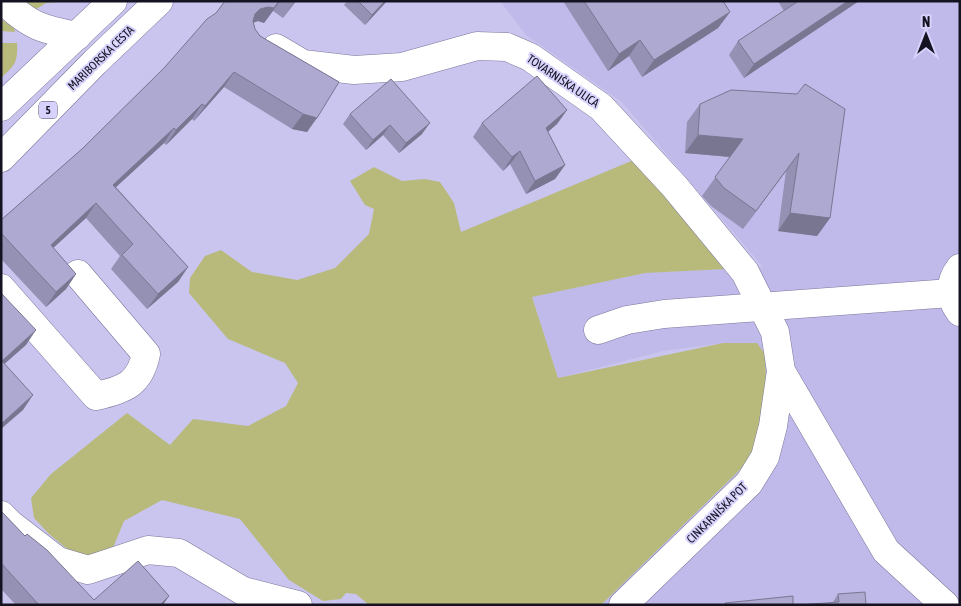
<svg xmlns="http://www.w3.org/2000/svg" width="961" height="606" font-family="'Asap Condensed',sans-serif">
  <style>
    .built { fill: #bfbae9 }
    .green { fill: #b8ba7c }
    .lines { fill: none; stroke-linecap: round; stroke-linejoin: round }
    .minor-casing { stroke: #7a769c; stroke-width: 29 }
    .major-casing { stroke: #7a769c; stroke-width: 29 }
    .minor { stroke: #fff; stroke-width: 28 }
    .major { stroke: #fff; stroke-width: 28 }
    .wall { fill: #9591b4 }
    .shaded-wall { fill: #797692 }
    .building { fill: #ada9d1; stroke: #797692 }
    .labels { text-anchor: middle; stroke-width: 4; stroke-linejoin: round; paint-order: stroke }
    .shield { fill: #d6d2fc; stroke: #4f4c63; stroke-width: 1 }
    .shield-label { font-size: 11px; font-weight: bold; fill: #151321 }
    .street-label { font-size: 12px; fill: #151321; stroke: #d6d2fc }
  </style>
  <rect width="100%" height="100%" fill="#c9c5ee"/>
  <!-- built -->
  <polygon class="built" points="500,1 960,1 960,605 601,605 751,459 756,343 723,343 663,351 558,378 532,297 645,273 763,267 622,102 526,35"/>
  <!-- green -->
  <g class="green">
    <polygon points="21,1 70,1 46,3 35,10"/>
    <polygon points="1,19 14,28 15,32 1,31"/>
    <path d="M1,43H17C18,63 15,65 1,78Z"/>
    <polygon points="636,159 726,269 645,273 532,297 558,378 723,343 757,343 765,354 766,383 762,419 751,459 601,605 369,605 356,594 346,593 341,599 323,601 289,580 240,519 162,500 124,521 113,548 101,557 77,557 49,534 34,518 31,498 51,474 127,413 170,445 193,419 248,426 286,406 298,383 285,363 228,339 189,293 190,278 205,256 221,250 252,272 297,280 335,268 369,234 374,209 365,205 350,181 374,167 402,181 425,179 440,182 454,203 461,232"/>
  </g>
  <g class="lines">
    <defs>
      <g id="minor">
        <path d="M4,1C29,26 44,30 77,36"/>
        <polyline points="276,48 303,64 354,70 402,67 477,46 507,47 530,57 601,107 675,187 745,272 775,332 781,371 886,551 945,605"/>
        <path d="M960,268C949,282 949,298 960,312"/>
        <path d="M1,288L96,396C124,390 140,384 146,354L78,274"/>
        <polyline points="598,330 627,320 664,314 951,293"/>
        <polyline points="1,515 10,524 58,561 88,570 148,550 179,553 243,591 298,605"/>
        <polyline points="623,605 749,483 765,457 773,426 781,371"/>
      </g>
      <g id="major">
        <polyline points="1,107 113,1"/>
        <polyline points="1,158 95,62 159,1"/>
      </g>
    </defs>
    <!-- minor casing -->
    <use href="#minor" class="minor-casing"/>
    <!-- major casing -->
    <use href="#major" class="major-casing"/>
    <!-- minor -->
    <use href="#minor" class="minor"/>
    <!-- major -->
    <use href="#major" class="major"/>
  </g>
  <!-- wall -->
  <g class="wall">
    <polygon points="225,1 296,1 283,18 273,11 264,23 258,21 253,23 255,29 260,36 339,82 307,132 292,129 224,87 194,121 192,119 166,145 164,143 116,187 188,267 178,282 147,309 111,269 120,256 86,218 53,248 76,274 66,289 46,307 1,259 1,220 82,149 164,68 216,13"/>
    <polygon points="347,1 387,1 365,25 344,5"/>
    <polygon points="563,1 723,1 730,12 718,28 642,77 629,56 608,71"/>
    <polygon points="778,1 859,1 744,78 729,55 738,41 784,11"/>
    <polygon points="797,94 830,218 817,236 778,231 786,171 743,229 711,206 702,196 730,157 685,153 687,122 700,104"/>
    <polygon points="567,110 557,124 548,132 565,165 555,179 526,194 510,164 503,171 473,137 482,123"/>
    <polygon points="350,114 422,134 399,153 383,135 366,150 343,124"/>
    <polygon points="1,511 25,536 94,600 163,605 16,605 1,589"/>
    <polygon points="838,594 866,605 833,602"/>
  </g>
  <!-- shaded-wall -->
  <g class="shaded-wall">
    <polygon points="280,1 264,23 258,21 250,24 255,14 260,9"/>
    <polygon points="295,1 296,1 283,18 293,4"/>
    <polygon points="385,1 387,1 365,25 372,15"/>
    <polygon points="848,1 859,1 744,78 754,64"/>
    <polygon points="730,12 718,28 642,77 654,60"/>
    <polygon points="640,40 629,56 608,71 619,54"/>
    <polygon points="234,72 224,87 194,121 205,106"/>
    <polygon points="202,104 192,119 166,145 176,130"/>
    <polygon points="567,110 557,124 536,142 546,128"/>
    <polygon points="303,114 317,118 307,132 292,129"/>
    <polygon points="430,123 422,134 399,153 406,143"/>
    <polygon points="390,125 383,135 366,150 373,140"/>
    <polygon points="174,128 164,143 103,199 113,185"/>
    <polygon points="698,135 743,139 731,157 685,153"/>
    <polygon points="520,151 510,164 503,171 512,157"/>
    <polygon points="799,153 786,171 743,229 756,211"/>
    <polygon points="565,165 555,179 526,194 535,181"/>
    <polygon points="96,203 86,218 40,260 51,245"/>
    <polygon points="790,213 830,218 817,236 778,231"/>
    <polygon points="188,267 178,282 147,309 158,294"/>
    <polygon points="76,274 66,289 46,307 56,292"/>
    <polygon points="36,330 26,345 1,367 2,361"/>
    <polygon points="33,395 23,410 1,429 1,424"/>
    <polygon points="169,596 163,605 160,605"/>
  </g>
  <!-- building -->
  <g class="building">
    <polygon points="225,1 279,1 274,8 268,7 260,9 255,14 253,21 255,29 260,36 339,82 317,118 303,114 234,72 205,106 202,104 176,130 174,128 113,185 188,267 158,294 122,255 133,244 96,203 51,245 76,274 56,292 1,233 1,220 82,149 164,68 207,19 216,13"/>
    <polygon points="358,1 385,1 372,15"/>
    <polygon points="584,1 723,1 730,12 654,60 640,40 619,54"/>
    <polygon points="796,1 848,1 754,64 738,41 797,2"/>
    <polygon points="537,76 567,110 546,128 565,165 535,181 520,151 512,157 482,123"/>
    <polygon points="391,79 430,123 406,143 390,125 373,140 350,114"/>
    <polygon points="805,84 845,109 830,218 790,213 799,153 756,211 724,188 715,177 743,139 698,135 700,104 731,90 797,94"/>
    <polygon points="1,293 36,330 2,361 33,395 1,424"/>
    <polygon points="1,511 25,536 27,534 47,550 94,600 138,561 169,596 160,605 39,605 1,563"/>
    <polygon points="865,592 866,605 798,605 839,602 838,594"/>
    <polygon points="793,596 793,605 725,605 725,603"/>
  </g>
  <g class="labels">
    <!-- shield labels -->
    <rect class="shield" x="39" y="101.5" width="18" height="17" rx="4"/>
    <g class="shield-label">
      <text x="48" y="114">5</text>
    </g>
    <!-- street labels -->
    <g class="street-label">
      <text transform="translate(101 58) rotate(-44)" y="4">MARIBORSKA CESTA</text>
      <text transform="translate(563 81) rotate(34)" y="4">TOVARNIŠKA ULICA</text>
      <text transform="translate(717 513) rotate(-45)" y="4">CINKARNIŠKA POT</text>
    </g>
  </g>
  <!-- border -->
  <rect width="961" height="606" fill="none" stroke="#151321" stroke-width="5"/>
  <!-- north arrow -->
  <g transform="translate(926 35)" stroke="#d6d2fc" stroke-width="4" paint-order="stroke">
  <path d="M0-4L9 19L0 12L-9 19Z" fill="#151321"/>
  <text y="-8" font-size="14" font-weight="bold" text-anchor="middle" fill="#151321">N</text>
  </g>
</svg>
